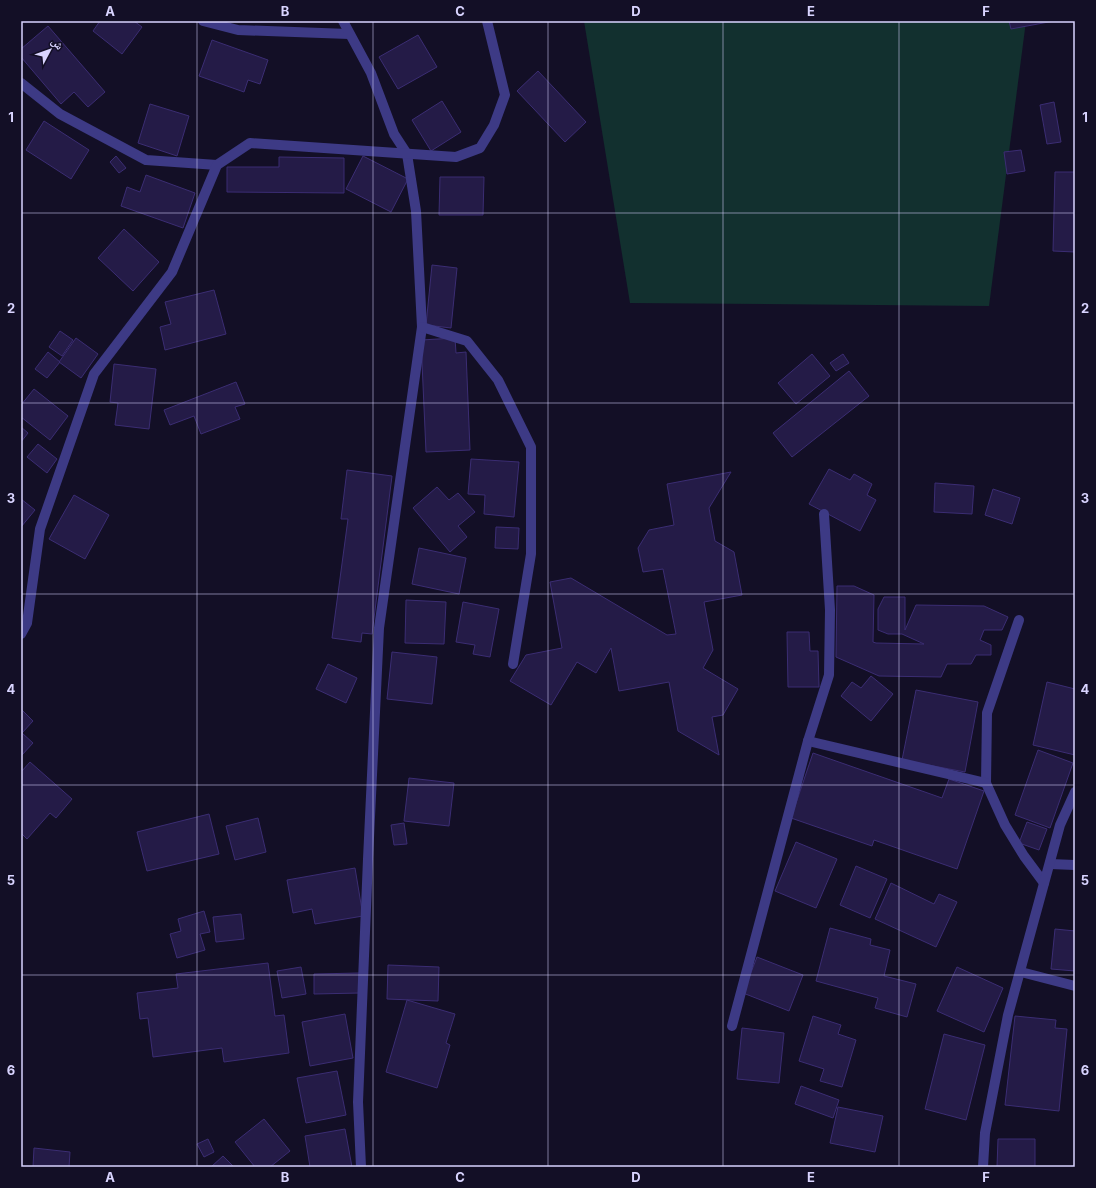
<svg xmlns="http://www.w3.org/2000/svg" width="1096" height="1188" font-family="Inter,'Noto Naskh Arabic',sans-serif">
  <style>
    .green { fill: #12302f }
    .building { fill: #241b47; stroke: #3b2d73 }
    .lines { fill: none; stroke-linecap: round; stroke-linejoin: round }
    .minor { stroke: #3d3a85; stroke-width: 10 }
    .grid { fill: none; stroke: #d9d4ff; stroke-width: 1; stroke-opacity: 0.55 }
    .neatline { fill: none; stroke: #d9d4ff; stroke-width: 1.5 }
    .grid-label { font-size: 13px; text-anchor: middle; font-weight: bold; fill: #d9d4ff }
  </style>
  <rect width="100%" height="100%" fill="#130f26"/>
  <!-- green -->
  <polygon class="green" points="584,21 1026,21 989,306 630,303"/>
  <!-- building -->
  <g class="building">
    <polygon points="100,21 134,21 142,27 122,54 93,31"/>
    <polygon points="1009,21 1054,21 1011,29"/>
    <polygon points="48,26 105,92 88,107 74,92 61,104 21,57 21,49"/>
    <polygon points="418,35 437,67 398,89 379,57"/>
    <polygon points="212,40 268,60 260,84 248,80 244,92 199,76"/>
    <polygon points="538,71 586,122 565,142 517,91"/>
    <polygon points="442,101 461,132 431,151 412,120"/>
    <polygon points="1054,102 1061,142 1047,144 1040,105"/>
    <polygon points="150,104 189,116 177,156 138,143"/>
    <polygon points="44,121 89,150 71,179 26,150"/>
    <polygon points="1021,150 1025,171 1007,174 1004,152"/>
    <polygon points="116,156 126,168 119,173 110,162"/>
    <polygon points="363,156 408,179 391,212 346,189"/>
    <polygon points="279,157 344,158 344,193 227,192 227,167 279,167"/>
    <polygon points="1055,172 1075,172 1075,252 1053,251"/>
    <polygon points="146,175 195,193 183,228 121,206 127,187 140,192"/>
    <polygon points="440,177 484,177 483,215 439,215"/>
    <polygon points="124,229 159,262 133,291 98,258"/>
    <polygon points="432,265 457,268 451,328 426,325"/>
    <polygon points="214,290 226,334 165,350 160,327 171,324 165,302"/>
    <polygon points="60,331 73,340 62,356 49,347"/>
    <polygon points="76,338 98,354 81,378 59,362"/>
    <polygon points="455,338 456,353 466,352 470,450 426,452 421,340"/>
    <polygon points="48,352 60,362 47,378 35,369"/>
    <polygon points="812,354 830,376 796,404 778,383"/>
    <polygon points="843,354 849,363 836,371 830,363"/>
    <polygon points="114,364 156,369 149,429 115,425 118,403 110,402"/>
    <polygon points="849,371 869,396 792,457 773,433"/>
    <polygon points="236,382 245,404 235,407 240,419 201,434 194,416 170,425 164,410"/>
    <polygon points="34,389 68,416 50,440 21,417 21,405"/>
    <polygon points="21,427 28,433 21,442"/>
    <polygon points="38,444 57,459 47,473 27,457"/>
    <polygon points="471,459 519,462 514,517 484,514 485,495 468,494"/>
    <polygon points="829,469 850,480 854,474 872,484 867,495 876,500 860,531 809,504"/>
    <polygon points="347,470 392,476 372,634 362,633 361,642 332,638 348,519 341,519"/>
    <polygon points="731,472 709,508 715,541 734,552 742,595 704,602 713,650 703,668 738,689 723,715 712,717 719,755 678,731 669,682 619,691 611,648 596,673 577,662 551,705 510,681 526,655 562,648 550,582 571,578 667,635 676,634 663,569 643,572 638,548 649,530 674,525 667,484"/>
    <polygon points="935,483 974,486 972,514 934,512"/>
    <polygon points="437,487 449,500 458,493 475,512 458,526 467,537 450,552 413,508"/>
    <polygon points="993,489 1020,498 1012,524 985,515"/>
    <polygon points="74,495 109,515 85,559 49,539"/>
    <polygon points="21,499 35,510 21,527"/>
    <polygon points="496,527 519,528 518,549 495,548"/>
    <polygon points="419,548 466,558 459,594 412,584"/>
    <polygon points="837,586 854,586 874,595 873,642 876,643 924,644 902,634 888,634 878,630 878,609 884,597 905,597 905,630 916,605 984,606 1008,617 1002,630 984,630 980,640 991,645 991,655 976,655 971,664 947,664 941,677 879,676 836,657"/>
    <polygon points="406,600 446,602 444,644 405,643"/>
    <polygon points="463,602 499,609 490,657 473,654 475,645 456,642"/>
    <polygon points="787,632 809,632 810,651 818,651 819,687 788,687"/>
    <polygon points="392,652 437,657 432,704 387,699"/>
    <polygon points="328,664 357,678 346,703 316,689"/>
    <polygon points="871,676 893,694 871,721 841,696 852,682 861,688"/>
    <polygon points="1047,682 1075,689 1075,755 1033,745"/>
    <polygon points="916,690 978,702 965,772 902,760"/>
    <polygon points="21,709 33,721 22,733 33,743 21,756"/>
    <polygon points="1038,750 1073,763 1050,828 1015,815"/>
    <polygon points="813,753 942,798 949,779 984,791 957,869 874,840 872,846 791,818"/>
    <polygon points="30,762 72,799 56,818 50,813 27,839 21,833 21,772"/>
    <polygon points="409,778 454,783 449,826 404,821"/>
    <polygon points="209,814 219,854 147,871 137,832"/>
    <polygon points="258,818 266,852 235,860 226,826"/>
    <polygon points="1027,822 1047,829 1039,850 1019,843"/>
    <polygon points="404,823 407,844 394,845 391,825"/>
    <polygon points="796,842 837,859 816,908 775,891"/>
    <polygon points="856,866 887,879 870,918 840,905"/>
    <polygon points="355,868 363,916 315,924 312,909 293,913 287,880"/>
    <polygon points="891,883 934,904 939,894 957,902 936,947 875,919"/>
    <polygon points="204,911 210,932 200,934 205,950 177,958 170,934 181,931 178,919"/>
    <polygon points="241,914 244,939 216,942 213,917"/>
    <polygon points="830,928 871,939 870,945 890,950 884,976 916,984 907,1017 875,1008 878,998 816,981"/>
    <polygon points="1055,929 1075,931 1075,971 1051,969"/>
    <polygon points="757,957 803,975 789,1011 743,993"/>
    <polygon points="268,963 275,1016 284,1015 289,1053 224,1062 222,1048 153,1057 148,1018 140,1019 137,993 178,988 176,974"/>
    <polygon points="388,965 439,967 438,1001 387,999"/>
    <polygon points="301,967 306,994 282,998 277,971"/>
    <polygon points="957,967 1003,988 984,1032 937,1011"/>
    <polygon points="359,973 360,993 314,994 314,974"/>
    <polygon points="407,1000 455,1014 446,1043 450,1045 437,1088 386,1072"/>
    <polygon points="345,1014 353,1058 310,1066 302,1022"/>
    <polygon points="813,1016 841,1025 838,1034 856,1040 842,1087 820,1081 824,1069 799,1061"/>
    <polygon points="1015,1016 1056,1020 1055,1028 1067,1029 1059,1111 1005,1105"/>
    <polygon points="742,1028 784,1033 779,1083 737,1079"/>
    <polygon points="944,1034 985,1045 966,1120 925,1109"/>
    <polygon points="337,1071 346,1115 306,1123 297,1078"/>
    <polygon points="801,1086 839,1100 833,1118 795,1104"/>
    <polygon points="838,1107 883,1116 875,1152 830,1143"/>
    <polygon points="264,1119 290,1151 270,1167 255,1167 235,1142"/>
    <polygon points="345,1129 352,1167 310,1167 305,1136"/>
    <polygon points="208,1139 214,1152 204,1157 197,1144"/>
    <polygon points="998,1139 1035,1139 1035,1167 997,1167"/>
    <polygon points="34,1148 70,1152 69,1167 33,1167"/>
    <polygon points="223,1156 234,1167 211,1167"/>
  </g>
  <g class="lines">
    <!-- minor -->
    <g class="minor">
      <polyline points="203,21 238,30 349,34"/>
      <polyline points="343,21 371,73 394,134 407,154 416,211 422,327 379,628 368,859 358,1102 361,1167"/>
      <polyline points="21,83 60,114 146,160 217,165"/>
      <polyline points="422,327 467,341 498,380 531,447 531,554 513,664"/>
      <polyline points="1019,620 987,713 986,783 1005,825 1024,856 1044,883"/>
      <polyline points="21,634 27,623 40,529 94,374 172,272 217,165 250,143 456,157 480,148 494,125 505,95 487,21"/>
      <polyline points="808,741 986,783"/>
      <polyline points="1050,864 1075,865"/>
      <polyline points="1021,972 1075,986"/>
      <polyline points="732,1026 808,741 829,675 830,610 824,514"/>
      <polyline points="983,1167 985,1133 1008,1015 1060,825 1075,792"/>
    </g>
  </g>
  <!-- grid -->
  <path class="grid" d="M197,21V1167M373,21V1167M548,21V1167M723,21V1167M899,21V1167M21,213H1075M21,403H1075M21,594H1075M21,785H1075M21,975H1075"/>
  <!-- border -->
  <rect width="1096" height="1188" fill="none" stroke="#130f26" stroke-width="44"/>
  <!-- north arrow -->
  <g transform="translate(50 50) rotate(49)" stroke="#130f26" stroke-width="3" paint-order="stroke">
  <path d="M0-3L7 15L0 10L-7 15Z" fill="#d9d4ff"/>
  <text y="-6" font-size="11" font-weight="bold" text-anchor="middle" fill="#d9d4ff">ش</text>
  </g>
  <rect x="22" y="22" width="1052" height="1144" class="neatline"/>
  <g class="grid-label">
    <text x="110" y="16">A</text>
    <text x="285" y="16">B</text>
    <text x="460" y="16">C</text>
    <text x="636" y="16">D</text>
    <text x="811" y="16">E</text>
    <text x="986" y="16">F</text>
    <text x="11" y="122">1</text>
    <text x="1085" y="122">1</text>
    <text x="11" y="313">2</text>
    <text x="1085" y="313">2</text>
    <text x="11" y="503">3</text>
    <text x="1085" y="503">3</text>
    <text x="11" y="694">4</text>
    <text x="1085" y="694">4</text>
    <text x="11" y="885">5</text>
    <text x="1085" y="885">5</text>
    <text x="11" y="1075">6</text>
    <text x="1085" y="1075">6</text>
    <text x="110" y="1182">A</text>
    <text x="285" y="1182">B</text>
    <text x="460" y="1182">C</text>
    <text x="636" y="1182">D</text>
    <text x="811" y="1182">E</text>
    <text x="986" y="1182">F</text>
  </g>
</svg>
